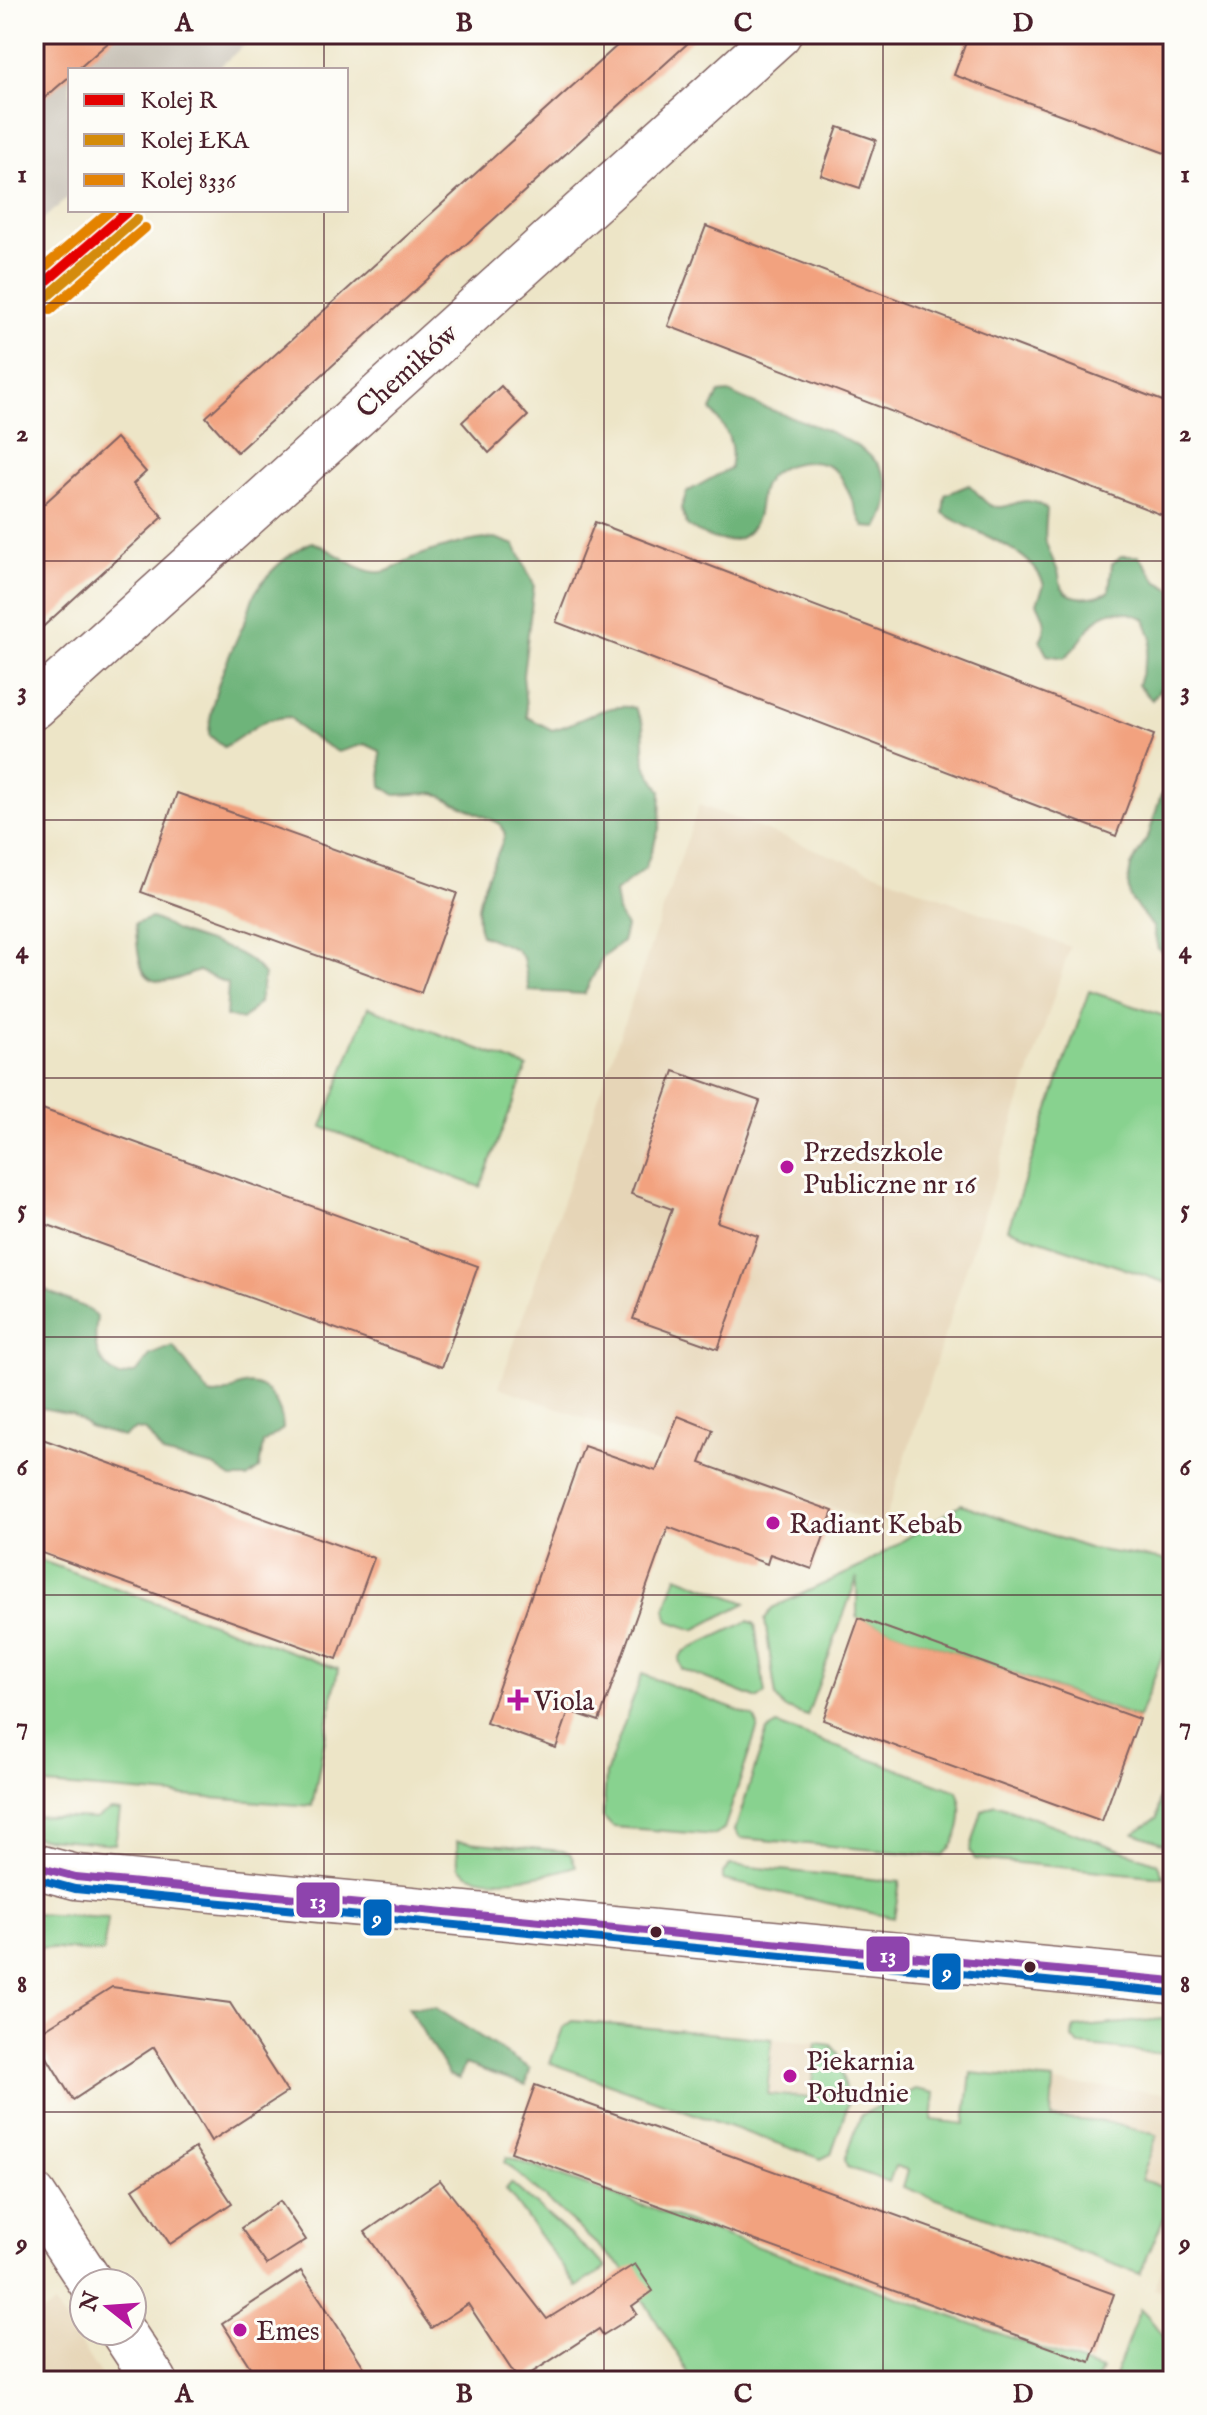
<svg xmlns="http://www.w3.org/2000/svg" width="1207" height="2415" font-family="'IM FELL English',serif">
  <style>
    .built { fill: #e6d5b7 }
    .industrial { fill: #c9c3b8 }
    .green { fill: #88d28f; stroke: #69785d; stroke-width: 2 }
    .forest { fill: #6eb47a; stroke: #5c6a52; stroke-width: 2 }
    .building { fill: #f2a27f }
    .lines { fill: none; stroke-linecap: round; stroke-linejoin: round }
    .minor-casing { stroke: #836462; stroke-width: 47 }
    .tertiary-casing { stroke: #836462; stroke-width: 47 }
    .minor { stroke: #fff; stroke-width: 44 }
    .tertiary { stroke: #fff; stroke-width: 44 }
    .bus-1-casing { stroke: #fdfcf7; stroke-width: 14 }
    .bus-2-casing { stroke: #fdfcf7; stroke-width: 14 }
    .bus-1 { stroke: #8e44ad; stroke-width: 8 }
    .bus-2 { stroke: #0065bd; stroke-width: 8 }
    .rail-1-casing { stroke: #fdfcf7; stroke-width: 16 }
    .rail-2-casing { stroke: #fdfcf7; stroke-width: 16 }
    .rail-3-casing { stroke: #fdfcf7; stroke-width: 16 }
    .rail-4-casing { stroke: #fdfcf7; stroke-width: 16 }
    .rail-1 { stroke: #e50000; stroke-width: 10 }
    .rail-2 { stroke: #d48b09; stroke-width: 10 }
    .rail-3 { stroke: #e48306; stroke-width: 10 }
    .rail-4 { stroke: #e48306; stroke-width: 10 }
    .grid { fill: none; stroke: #4a1f2b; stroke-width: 2; stroke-opacity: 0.55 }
    .poi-dot { fill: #b5179e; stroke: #fdfcf7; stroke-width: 3 }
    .bus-dot { fill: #4a1f2b; stroke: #fdfcf7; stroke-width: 3 }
    .labels { text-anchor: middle; stroke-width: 6; stroke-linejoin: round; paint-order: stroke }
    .street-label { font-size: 28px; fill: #4a1f2b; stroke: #fdfcf7 }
    .poi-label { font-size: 28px; fill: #4a1f2b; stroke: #fdfcf7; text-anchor: start }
    .line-badge { stroke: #fdfcf7; stroke-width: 3 }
    .badge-label { font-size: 22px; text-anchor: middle; font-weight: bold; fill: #fff }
    .neatline { fill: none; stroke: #4a1f2b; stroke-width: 3 }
    .grid-label { font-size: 26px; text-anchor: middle; font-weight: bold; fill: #4a1f2b }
  </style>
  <rect width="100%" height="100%" fill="#fdfcf7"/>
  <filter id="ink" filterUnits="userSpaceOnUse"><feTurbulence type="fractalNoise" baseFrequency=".0125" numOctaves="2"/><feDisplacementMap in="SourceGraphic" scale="16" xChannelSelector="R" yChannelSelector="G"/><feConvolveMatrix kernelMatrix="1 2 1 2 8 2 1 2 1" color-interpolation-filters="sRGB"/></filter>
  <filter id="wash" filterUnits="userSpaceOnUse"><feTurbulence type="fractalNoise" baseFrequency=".006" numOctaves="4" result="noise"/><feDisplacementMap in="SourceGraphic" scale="32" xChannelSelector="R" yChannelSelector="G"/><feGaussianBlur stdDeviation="1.8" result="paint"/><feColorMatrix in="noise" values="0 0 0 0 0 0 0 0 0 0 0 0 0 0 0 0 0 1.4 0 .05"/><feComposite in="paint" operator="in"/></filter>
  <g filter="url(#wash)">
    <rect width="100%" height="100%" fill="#ede5c7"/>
    <!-- built -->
    <g class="built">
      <polygon points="699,805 1070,947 883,1526 499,1387"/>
      <polygon points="772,2039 816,2043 812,2098 767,2094"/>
      <polygon points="1053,2083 1173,2093 1173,2189 1141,2180 1157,2135 1050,2118"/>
      <polygon points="1173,2238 1173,2295 1154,2289"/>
      <polygon points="55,2305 104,2381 34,2381 34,2318"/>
    </g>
    <!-- industrial -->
    <polygon class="industrial" points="34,34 257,34 216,70 70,70 70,196 34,227"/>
    <!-- green -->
    <g class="green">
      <polygon points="1089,991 1173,1019 1173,1285 1008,1229"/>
      <polygon points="368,1007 527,1067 480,1187 322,1127"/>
      <polygon points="961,1504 1091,1549 1173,1561 1173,1626 1139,1718 857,1618 857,1578 807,1716 784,1708 776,1697 765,1620 772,1608 862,1566"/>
      <polygon points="34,1558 338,1669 312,1806 34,1784"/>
      <polygon points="677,1576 746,1603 694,1630 669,1621 665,1610"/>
      <polygon points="748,1621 755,1624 765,1694 758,1699 682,1669 679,1659 683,1652"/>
      <polygon points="642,1674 754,1717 758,1726 724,1829 716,1835 613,1827 603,1817 606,1774"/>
      <polygon points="1173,1705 1173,1847 1134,1833 1157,1818"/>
      <path d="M777,1725L957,1791C966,1811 960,1843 942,1856L740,1838L735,1830L767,1731Z"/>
      <polygon points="995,1804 1157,1863 1164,1877 975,1859 970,1851 982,1811"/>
      <polygon points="111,1810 120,1811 115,1844 34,1837 34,1816 95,1819"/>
      <path d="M457,1841L563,1851L570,1853L576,1866C548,1875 478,1892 458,1866Z"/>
      <polygon points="730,1865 900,1882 894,1918 723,1880 723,1873"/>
      <polygon points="34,1914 108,1918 103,1953 34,1947"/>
      <polygon points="1173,2018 1173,2055 1079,2045 1073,2038 1074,2028"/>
      <polygon points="573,2021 772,2039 767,2094 811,2098 816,2043 831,2045 838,2053 848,2104 831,2154 821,2159 550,2063 563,2028"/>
      <polygon points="971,2073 1053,2081 1051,2118 1106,2122 1157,2135 1141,2180 1173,2189 1173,2196 1140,2274 903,2187 908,2170 895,2166 889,2182 847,2167 845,2160 861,2115 916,2089 935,2093 932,2120 965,2124"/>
      <polygon points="507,2157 1101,2370 1096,2381 693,2381 625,2270 505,2162"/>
      <polygon points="511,2183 603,2264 606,2268 577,2287 506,2189"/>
      <path d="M1140,2309C1163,2331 1173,2349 1173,2381H1113Z"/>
    </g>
    <!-- forest -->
    <g class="forest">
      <path d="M729,392C781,423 930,438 878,528L864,527C856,512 850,492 841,477C826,452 773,460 763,487C758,498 761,511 755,522C741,552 707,540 687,525L681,508L687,492L730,468C736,443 726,428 711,410L719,393Z"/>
      <path d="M969,485C977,491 984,504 992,506C1013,512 1020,490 1047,509C1044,543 1043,539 1057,569C1060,574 1059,582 1062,587C1071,603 1096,597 1109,592L1112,564L1121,556H1139L1158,582L1173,590V672L1152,700L1138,685L1152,639L1145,619C1092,594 1094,635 1064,658L1047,655L1040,640C1049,626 1044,617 1037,603L1044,585C1032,547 973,534 943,513L945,495Z"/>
      <path d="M495,538L515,545L534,585L523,675L527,717L552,730C582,723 605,701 635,708L643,724L645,765L661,791L660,826L645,869L615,892L618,912L626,927L622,942L603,957L584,994L529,991L523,958L516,949L481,935C468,900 495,867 505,834L500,824L435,793L395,795L382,786L380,751L365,744L338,752L304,732L290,717C256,718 252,732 224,747L209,735C210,693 229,656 246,619C250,609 251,598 257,590C271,569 289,553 312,542C333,549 354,570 375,572C391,574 401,562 415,557C441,547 468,540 495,538Z"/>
      <polygon points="1173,788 1173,961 1158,949 1153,927 1130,898 1128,883 1131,866 1149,834 1161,795"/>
      <path d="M151,918C163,921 168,928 179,932C210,945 243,946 264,975L259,1003L242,1020L226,1016L228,984L199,971C189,974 178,980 168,981C134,987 139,945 135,924Z"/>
      <path d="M43,1289L90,1310L97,1317C93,1344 94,1361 119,1377L137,1372L150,1355L173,1346L210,1395C224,1396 228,1390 240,1386C267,1377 283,1408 283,1429L263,1443L259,1469L247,1478H231L213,1466L163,1454L146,1431L136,1429L123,1437L89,1427L72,1414L36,1407L34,1291Z"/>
      <polygon points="408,2007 436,2008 530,2069 526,2085 465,2064 459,2079 449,2075"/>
    </g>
    <g id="blocks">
      <!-- building -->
      <g class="building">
        <polygon points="34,34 118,34 77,70 70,70 70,76 34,107"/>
        <polygon points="630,34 698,34 237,452 206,417"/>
        <polygon points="969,34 1173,34 1173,156 954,75"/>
        <polygon points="838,127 876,140 860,188 821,175"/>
        <polygon points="706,226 1173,405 1173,519 668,326"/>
        <polygon points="501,386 528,416 489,453 462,422"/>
        <polygon points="116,438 146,472 133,484 163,517 34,635 34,513"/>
        <polygon points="595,522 1154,735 1116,836 556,622"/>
        <polygon points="177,793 457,893 421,993 141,892"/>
        <polygon points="674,1071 760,1101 717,1222 758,1236 718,1349 633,1319 672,1209 631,1194"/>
        <polygon points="34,1106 478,1266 442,1367 34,1220"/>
        <polygon points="678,1416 713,1430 700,1463 833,1511 812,1569 770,1554 767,1564 668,1527 599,1721 569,1711 556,1748 486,1723 584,1446 656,1471"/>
        <polygon points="34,1436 374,1558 337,1659 34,1550"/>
        <polygon points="859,1618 1139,1719 1102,1821 823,1720"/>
        <polygon points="112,1987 230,2003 287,2092 211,2141 154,2047 73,2100 34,2036"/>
        <polygon points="535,2085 1114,2294 1090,2362 511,2152"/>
        <polygon points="195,2148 232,2203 170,2244 133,2189"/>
        <polygon points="440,2180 547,2319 635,2264 653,2291 632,2306 637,2314 603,2335 599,2329 519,2381 468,2304 431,2328 365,2232"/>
        <polygon points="280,2201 306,2240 267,2265 241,2228"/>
        <polygon points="301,2271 322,2302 373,2381 259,2381 222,2323"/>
      </g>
    </g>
  </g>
  <g filter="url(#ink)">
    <use href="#blocks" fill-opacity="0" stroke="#836462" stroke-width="2"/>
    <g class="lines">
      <defs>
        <g id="minor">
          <polyline points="34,707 779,34"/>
          <polyline points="34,2196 91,2283"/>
          <polyline points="122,2331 155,2381"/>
        </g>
        <polyline id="tertiary" points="34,1866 76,1877 1173,1981"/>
      </defs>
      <!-- minor casing -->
      <use href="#minor" class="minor-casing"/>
      <!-- tertiary casing -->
      <use href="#tertiary" class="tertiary-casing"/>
      <!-- minor -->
      <use href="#minor" class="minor"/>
      <!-- tertiary -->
      <use href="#tertiary" class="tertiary"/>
      <defs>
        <polyline id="bus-1" points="34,1866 76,1877 1173,1981"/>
        <polyline id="bus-2" points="34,1878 75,1889 1172,1993"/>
      </defs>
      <!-- bus-1 casing -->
      <use href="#bus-1" class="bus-1-casing"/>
      <!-- bus-2 casing -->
      <use href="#bus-2" class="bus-2-casing"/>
      <!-- bus-1 -->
      <use href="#bus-1" class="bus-1"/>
      <!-- bus-2 -->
      <use href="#bus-2" class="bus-2"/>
      <defs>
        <polyline id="rail-1" points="34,292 129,210"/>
        <polyline id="rail-2" points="42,301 137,219"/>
        <polyline id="rail-3" points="34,276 111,210"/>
        <polyline id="rail-4" points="50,310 145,228"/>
      </defs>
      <!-- rail-1 casing -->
      <use href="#rail-1" class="rail-1-casing"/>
      <!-- rail-2 casing -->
      <use href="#rail-2" class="rail-2-casing"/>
      <!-- rail-3 casing -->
      <use href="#rail-3" class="rail-3-casing"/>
      <!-- rail-4 casing -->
      <use href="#rail-4" class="rail-4-casing"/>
      <!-- rail-1 -->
      <use href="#rail-1" class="rail-1"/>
      <!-- rail-2 -->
      <use href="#rail-2" class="rail-2"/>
      <!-- rail-3 -->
      <use href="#rail-3" class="rail-3"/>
      <!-- rail-4 -->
      <use href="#rail-4" class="rail-4"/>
    </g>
  </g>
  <!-- grid -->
  <path class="grid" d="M324,34V70M604,34V2381M883,34V2381M324,210V2381M34,303H1173M34,561H1173M34,820H1173M34,1078H1173M34,1337H1173M34,1595H1173M34,1854H1173M34,2112H1173"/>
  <!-- markers -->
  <g class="poi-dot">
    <circle cx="787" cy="1167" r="8"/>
    <circle cx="773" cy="1523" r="8"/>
    <path d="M514 1688h8v8h8v8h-8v8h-8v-8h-8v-8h8z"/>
    <circle cx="790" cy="2076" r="8"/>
    <circle cx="240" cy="2330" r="8"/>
  </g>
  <g class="bus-dot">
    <circle cx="656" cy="1932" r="7"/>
    <circle cx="1030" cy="1967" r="7"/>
  </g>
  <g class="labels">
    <!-- street labels -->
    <g class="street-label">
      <text transform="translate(406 370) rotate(-42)" y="10">Chemików</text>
    </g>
    <!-- poi labels -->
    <g class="poi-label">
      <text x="803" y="1161">Przedszkole<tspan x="803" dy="32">Publiczne nr 16</tspan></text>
      <text x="789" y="1533">Radiant Kebab</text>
      <text x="534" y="1710">Viola</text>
      <text x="806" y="2070">Piekarnia<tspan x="806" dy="32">Południe</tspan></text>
      <text x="256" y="2340">Emes</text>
    </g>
  </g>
  <g class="line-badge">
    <rect x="295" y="1881" width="46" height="38" rx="8" fill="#8e44ad"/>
    <rect x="362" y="1898" width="31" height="39" rx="8" fill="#0065bd"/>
    <rect x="865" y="1935" width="46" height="38" rx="8" fill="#8e44ad"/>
    <rect x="931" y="1952" width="31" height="39" rx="8" fill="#0065bd"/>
  </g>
  <g class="badge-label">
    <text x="318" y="1908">13</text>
    <text x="377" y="1925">9</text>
    <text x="888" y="1962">13</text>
    <text x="947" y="1979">9</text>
  </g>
  <!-- margin -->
  <rect width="1207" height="2415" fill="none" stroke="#fdfcf7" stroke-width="88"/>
  <!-- legend -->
  <rect x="68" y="68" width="280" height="144" fill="#fdfcf7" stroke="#b5a4a5" stroke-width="2"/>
  <rect x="84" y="94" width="40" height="12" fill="#e50000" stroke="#b5a4a5" stroke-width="2"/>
  <text x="140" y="108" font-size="24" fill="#4a1f2b">Kolej R</text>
  <rect x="84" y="134" width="40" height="12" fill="#d48b09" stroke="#b5a4a5" stroke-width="2"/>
  <text x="140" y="148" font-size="24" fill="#4a1f2b">Kolej ŁKA</text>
  <rect x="84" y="174" width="40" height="12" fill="#e48306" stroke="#b5a4a5" stroke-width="2"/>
  <text x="140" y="188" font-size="24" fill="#4a1f2b">Kolej 8336</text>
  <!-- north arrow -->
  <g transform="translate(108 2307) rotate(287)"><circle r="38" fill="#fdfcf7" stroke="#b5a4a5" stroke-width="2"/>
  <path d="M0-6L14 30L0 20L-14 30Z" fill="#b5179e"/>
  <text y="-12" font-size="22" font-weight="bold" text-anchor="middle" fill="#4a1f2b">N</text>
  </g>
  <rect x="44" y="44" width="1119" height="2327" class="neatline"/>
  <g class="grid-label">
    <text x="184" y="31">A</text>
    <text x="464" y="31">B</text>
    <text x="743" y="31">C</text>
    <text x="1023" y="31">D</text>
    <text x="22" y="182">1</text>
    <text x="1185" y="182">1</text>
    <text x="22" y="441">2</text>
    <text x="1185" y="441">2</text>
    <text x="22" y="699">3</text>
    <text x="1185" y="699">3</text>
    <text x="22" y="958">4</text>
    <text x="1185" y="958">4</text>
    <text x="22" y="1217">5</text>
    <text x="1185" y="1217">5</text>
    <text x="22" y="1475">6</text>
    <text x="1185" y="1475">6</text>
    <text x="22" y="1734">7</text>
    <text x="1185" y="1734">7</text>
    <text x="22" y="1992">8</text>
    <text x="1185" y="1992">8</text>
    <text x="22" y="2251">9</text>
    <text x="1185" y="2251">9</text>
    <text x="184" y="2402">A</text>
    <text x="464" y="2402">B</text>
    <text x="743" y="2402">C</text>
    <text x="1023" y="2402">D</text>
  </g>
</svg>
